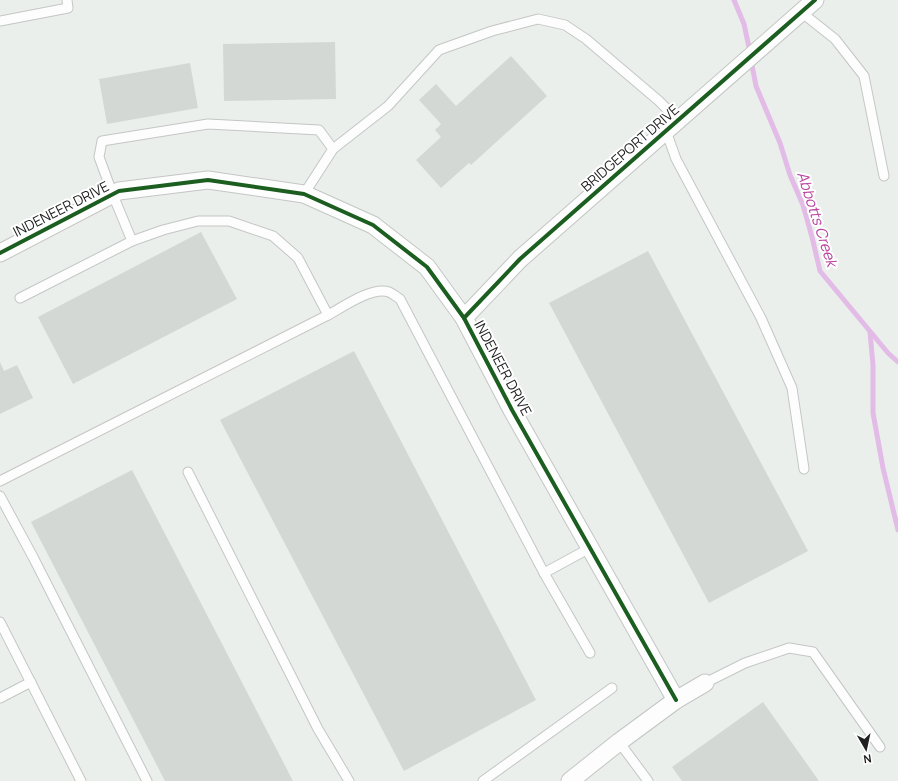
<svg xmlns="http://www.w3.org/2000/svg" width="898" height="781" font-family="Manrope,sans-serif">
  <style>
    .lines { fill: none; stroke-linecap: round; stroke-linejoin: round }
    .stream { stroke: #e2bbe6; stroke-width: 5 }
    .building { fill: #d3d8d5 }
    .lane-casing { stroke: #c4c6c5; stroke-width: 11 }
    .street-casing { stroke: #c4c6c5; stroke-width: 19 }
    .lane { stroke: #fcfdfc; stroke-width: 9 }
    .street { stroke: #fcfdfc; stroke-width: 17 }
    .cycleway-casing { stroke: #fff; stroke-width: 6 }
    .cycleway { stroke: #1b5e20; stroke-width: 4 }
    .labels { text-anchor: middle; stroke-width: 4; stroke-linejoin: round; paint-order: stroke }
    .street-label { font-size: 14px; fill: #212121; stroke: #fff }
    .water-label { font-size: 15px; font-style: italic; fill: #ba45a0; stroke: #fff }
  </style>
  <rect width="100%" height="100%" fill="#eaefec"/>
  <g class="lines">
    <!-- stream -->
    <g class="stream">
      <polyline points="734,0 744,24 750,52"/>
      <polyline points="751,60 756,86 780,143 790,175 803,205 812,237 820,271 888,353 898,362"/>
      <polyline points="870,332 873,365 873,413 883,468 898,530"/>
    </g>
  </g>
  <!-- building -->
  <g class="building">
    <polygon points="335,42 336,99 224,101 223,44"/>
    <polygon points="511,56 547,96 471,165 469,163 441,188 416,160 441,137 435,130 441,124 419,100 436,84 456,106"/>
    <polygon points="190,63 198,108 107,124 99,79"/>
    <polygon points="201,232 237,299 73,384 38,317"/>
    <polygon points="648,251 808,551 709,603 549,303"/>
    <polygon points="354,351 536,700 404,771 220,420"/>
    <polygon points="0,362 4,371 17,365 33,398 0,414"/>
    <polygon points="132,470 293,781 165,781 31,522"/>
    <polygon points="763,702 819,781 682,781 672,767"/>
  </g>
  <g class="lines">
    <defs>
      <g id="lane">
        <polyline points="801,12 835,39 864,76 884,176"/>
        <polyline points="0,21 68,8 67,0"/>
        <polyline points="666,131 676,159 761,318 792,388 804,469"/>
        <polyline points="333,149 388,106 439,50 492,31 538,19 565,25 586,39 659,101 678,120"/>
        <path d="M132,241L163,230L198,221H229L273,236L298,258L328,315C343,307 372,286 389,292C393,294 397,297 400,299L544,573L590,653"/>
        <polyline points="20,298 132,241 113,195 99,157 102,141 208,124 319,130 333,149 304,194"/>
        <polyline points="188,472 318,729 349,781"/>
        <polyline points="0,481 328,315"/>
        <polyline points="0,496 33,557 147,781"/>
        <polyline points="544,573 590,548"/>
        <polyline points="0,622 81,781"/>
        <polyline points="705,683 745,663 789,648 813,652 880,747"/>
        <polyline points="0,698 31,682"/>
        <polyline points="619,742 648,781"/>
        <polyline points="483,781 612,688"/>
      </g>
      <g id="street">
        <polyline points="0,253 119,191 208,180 304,194 373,225 427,267 464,318 512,410 676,700"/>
        <polyline points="464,318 520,259 815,0"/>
        <polyline points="570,781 619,742 676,700 705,683"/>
      </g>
    </defs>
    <!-- lane casing -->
    <use href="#lane" class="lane-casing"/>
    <!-- street casing -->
    <use href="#street" class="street-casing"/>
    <!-- lane -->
    <use href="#lane" class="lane"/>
    <!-- street -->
    <use href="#street" class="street"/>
    <defs>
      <g id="cycleway">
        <polyline points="0,253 119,191 208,180 304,194 373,225 427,267 464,318 512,410 676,700"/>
        <polyline points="464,318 520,259 815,0"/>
      </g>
    </defs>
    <!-- cycleway casing -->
    <use href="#cycleway" class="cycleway-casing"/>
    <!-- cycleway -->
    <use href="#cycleway" class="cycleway"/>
  </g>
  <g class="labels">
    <!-- street labels -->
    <g class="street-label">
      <text transform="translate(630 148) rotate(-41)" y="5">BRIDGEPORT DRIVE</text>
      <text transform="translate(61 209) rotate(-27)" y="5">INDENEER DRIVE</text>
      <text transform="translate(503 368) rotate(62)" y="5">INDENEER DRIVE</text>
    </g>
    <!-- water labels -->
    <g class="water-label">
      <text transform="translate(817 219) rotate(72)" y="5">Abbotts Creek</text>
    </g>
  </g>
  <!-- north arrow -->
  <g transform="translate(866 749) rotate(171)" stroke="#ffffff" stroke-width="3" paint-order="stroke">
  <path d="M0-3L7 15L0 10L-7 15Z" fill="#212121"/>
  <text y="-6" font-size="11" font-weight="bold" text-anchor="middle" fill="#212121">N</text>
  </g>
</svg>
